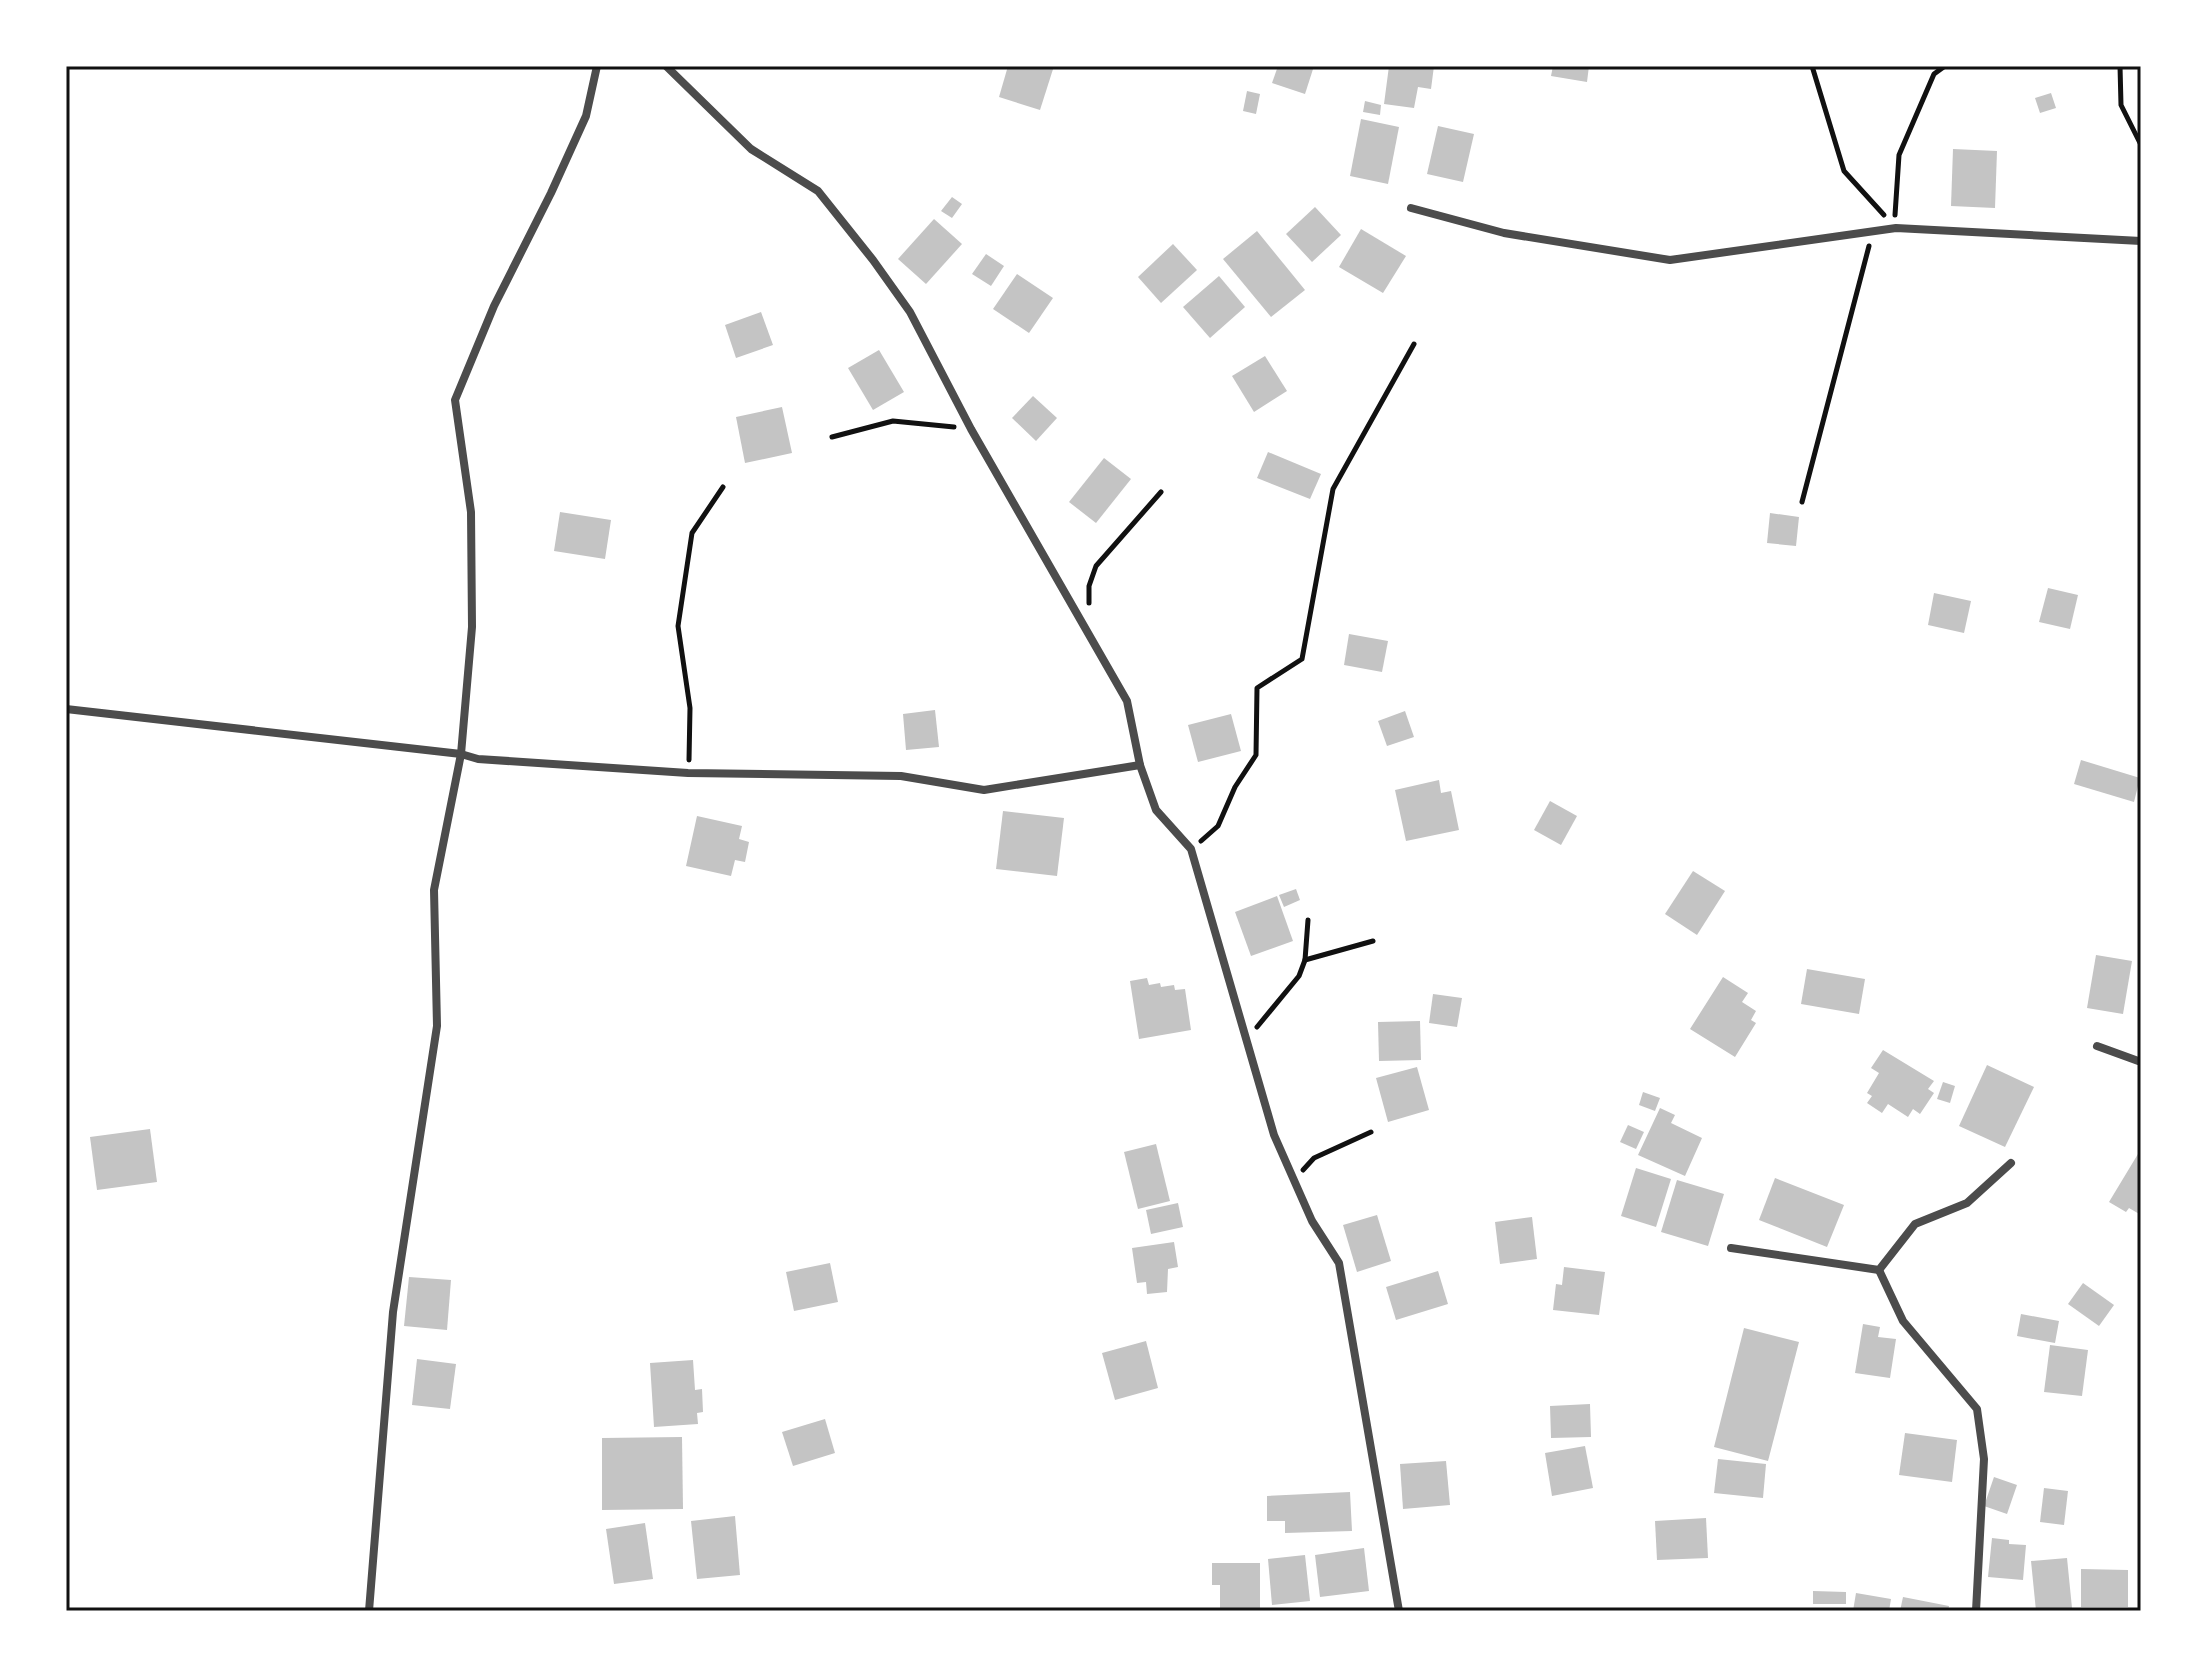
<svg xmlns="http://www.w3.org/2000/svg" width="2207" height="1677" font-family="Poppins,sans-serif">
  <style>
    .building { fill: #c4c4c4 }
    .lines { fill: none; stroke-linecap: round; stroke-linejoin: round }
    .path { stroke: #111; stroke-width: 5 }
    .minor { stroke: #4c4c4c; stroke-width: 8 }
    .neatline { fill: none; stroke: #111; stroke-width: 3 }
  </style>
  <rect width="100%" height="100%" fill="#fff"/>
  <!-- building -->
  <g class="building">
    <polygon points="1008,66 1054,66 1040,110 999,97"/>
    <polygon points="1278,66 1314,66 1305,94 1272,83"/>
    <polygon points="1389,66 1434,66 1431,89 1418,87 1414,108 1384,104"/>
    <polygon points="1553,66 1589,66 1587,82 1551,76"/>
    <polygon points="1247,91 1260,94 1256,114 1243,111"/>
    <polygon points="2051,93 2056,108 2040,113 2035,98"/>
    <polygon points="1365,101 1381,105 1380,115 1363,112"/>
    <polygon points="1361,119 1399,127 1388,184 1350,176"/>
    <polygon points="1438,126 1474,134 1463,182 1427,174"/>
    <polygon points="1953,149 1997,151 1995,208 1951,206"/>
    <polygon points="952,197 962,204 952,218 941,211"/>
    <polygon points="1315,207 1341,235 1312,262 1286,234"/>
    <polygon points="934,219 962,244 926,284 898,259"/>
    <polygon points="1361,229 1406,256 1383,293 1339,267"/>
    <polygon points="1257,231 1305,290 1271,317 1223,259"/>
    <polygon points="1173,244 1197,270 1161,303 1138,277"/>
    <polygon points="986,254 1004,266 991,286 972,274"/>
    <polygon points="1017,274 1053,298 1029,333 993,309"/>
    <polygon points="1219,276 1245,307 1210,338 1183,307"/>
    <polygon points="761,312 773,345 736,358 725,325"/>
    <polygon points="879,350 904,392 873,410 848,368"/>
    <polygon points="1265,356 1287,391 1254,412 1232,376"/>
    <polygon points="1033,396 1057,418 1036,441 1012,418"/>
    <polygon points="782,407 792,453 745,463 736,417"/>
    <polygon points="1268,452 1321,474 1310,499 1257,478"/>
    <polygon points="1104,458 1131,479 1096,523 1069,502"/>
    <polygon points="560,512 611,520 605,559 554,551"/>
    <polygon points="1770,513 1799,517 1796,546 1767,543"/>
    <polygon points="2048,588 2078,595 2070,629 2039,622"/>
    <polygon points="1934,593 1971,601 1964,633 1928,625"/>
    <polygon points="1349,634 1388,641 1382,672 1344,665"/>
    <polygon points="935,710 939,747 906,750 903,714"/>
    <polygon points="1405,711 1414,737 1387,746 1378,721"/>
    <polygon points="1231,714 1241,751 1198,762 1188,725"/>
    <polygon points="2081,760 2140,778 2134,802 2074,784"/>
    <polygon points="1439,780 1441,793 1451,791 1459,830 1406,841 1395,790"/>
    <polygon points="1550,801 1577,816 1561,845 1534,830"/>
    <polygon points="1003,811 1064,818 1057,876 996,869"/>
    <polygon points="697,816 742,826 739,839 749,842 745,862 735,860 731,876 686,866"/>
    <polygon points="1693,871 1725,891 1697,935 1665,914"/>
    <polygon points="1296,889 1300,900 1284,907 1279,895"/>
    <polygon points="1277,896 1293,941 1251,956 1235,912"/>
    <polygon points="2096,955 2132,961 2123,1014 2087,1008"/>
    <polygon points="1807,969 1865,979 1859,1014 1801,1004"/>
    <polygon points="1723,977 1748,993 1742,1002 1756,1011 1751,1020 1756,1023 1735,1057 1690,1029"/>
    <polygon points="1147,978 1149,985 1160,983 1161,987 1174,985 1175,990 1185,989 1191,1030 1139,1039 1130,981"/>
    <polygon points="1433,994 1462,998 1457,1027 1429,1023"/>
    <polygon points="1420,1021 1421,1060 1379,1061 1378,1022"/>
    <polygon points="1883,1050 1934,1081 1928,1089 1934,1093 1920,1114 1913,1109 1908,1117 1888,1104 1882,1113 1867,1103 1872,1096 1867,1093 1879,1073 1871,1068"/>
    <polygon points="1987,1065 2034,1087 2005,1147 1959,1126"/>
    <polygon points="1417,1067 1429,1110 1388,1122 1376,1078"/>
    <polygon points="1943,1082 1955,1086 1950,1103 1937,1099"/>
    <polygon points="1643,1092 1660,1098 1655,1111 1639,1105"/>
    <polygon points="1660,1108 1675,1115 1671,1123 1702,1138 1685,1176 1638,1155"/>
    <polygon points="1628,1125 1644,1132 1636,1149 1620,1142"/>
    <polygon points="150,1129 157,1182 97,1190 90,1137"/>
    <polygon points="1156,1144 1170,1201 1138,1209 1124,1152"/>
    <polygon points="2141,1149 2141,1215 2129,1208 2126,1212 2109,1202"/>
    <polygon points="1636,1168 1671,1179 1656,1227 1621,1216"/>
    <polygon points="1775,1178 1844,1205 1827,1247 1759,1220"/>
    <polygon points="1677,1180 1724,1194 1708,1246 1661,1232"/>
    <polygon points="1178,1203 1183,1227 1151,1234 1146,1210"/>
    <polygon points="1377,1215 1391,1261 1357,1272 1343,1225"/>
    <polygon points="1532,1217 1537,1259 1500,1264 1495,1222"/>
    <polygon points="1174,1242 1178,1267 1168,1269 1167,1292 1147,1294 1146,1282 1137,1283 1132,1248"/>
    <polygon points="830,1263 838,1302 794,1311 786,1272"/>
    <polygon points="1564,1267 1605,1272 1599,1315 1553,1310 1556,1284 1562,1285"/>
    <polygon points="1438,1271 1448,1304 1396,1320 1386,1287"/>
    <polygon points="409,1277 451,1280 447,1330 404,1326"/>
    <polygon points="2083,1283 2114,1305 2099,1326 2068,1304"/>
    <polygon points="2021,1314 2059,1321 2055,1343 2017,1336"/>
    <polygon points="1863,1324 1880,1327 1878,1337 1896,1339 1890,1378 1855,1373"/>
    <polygon points="1744,1328 1799,1342 1768,1461 1714,1447"/>
    <polygon points="1146,1341 1158,1388 1115,1400 1102,1353"/>
    <polygon points="2050,1345 2088,1350 2082,1396 2044,1392"/>
    <polygon points="417,1359 456,1364 450,1409 412,1405"/>
    <polygon points="693,1360 695,1390 702,1389 703,1412 697,1413 698,1424 654,1427 650,1363"/>
    <polygon points="1590,1404 1591,1437 1551,1438 1550,1406"/>
    <polygon points="825,1419 835,1453 793,1466 782,1432"/>
    <polygon points="1905,1433 1957,1440 1952,1482 1899,1475"/>
    <polygon points="682,1437 683,1509 602,1510 602,1438"/>
    <polygon points="1585,1446 1593,1488 1552,1496 1545,1453"/>
    <polygon points="1718,1459 1766,1464 1763,1498 1714,1493"/>
    <polygon points="1446,1461 1450,1505 1403,1509 1400,1464"/>
    <polygon points="1994,1477 2017,1485 2007,1514 1984,1506"/>
    <polygon points="2044,1488 2068,1491 2064,1525 2040,1522"/>
    <polygon points="1350,1492 1352,1531 1285,1533 1285,1521 1267,1521 1267,1496"/>
    <polygon points="735,1516 740,1575 697,1579 691,1521"/>
    <polygon points="1706,1518 1708,1558 1657,1560 1655,1521"/>
    <polygon points="645,1523 653,1579 614,1584 606,1529"/>
    <polygon points="1992,1538 2009,1540 2009,1544 2026,1545 2023,1580 1988,1577"/>
    <polygon points="1364,1548 1369,1591 1320,1597 1315,1555"/>
    <polygon points="1305,1555 1310,1601 1272,1605 1268,1559"/>
    <polygon points="2067,1558 2072,1608 2036,1611 2031,1561"/>
    <polygon points="1212,1563 1260,1563 1260,1609 1220,1610 1220,1585 1212,1585"/>
    <polygon points="2081,1569 2128,1570 2128,1607 2081,1607"/>
    <polygon points="1813,1591 1846,1592 1846,1604 1813,1604"/>
    <polygon points="1856,1593 1891,1599 1889,1611 1853,1611"/>
    <polygon points="1903,1597 1949,1606 1948,1611 1900,1611"/>
  </g>
  <g class="lines">
    <!-- path -->
    <g class="path">
      <polyline points="1812,66 1844,171 1884,215"/>
      <polyline points="2120,66 2121,105 2141,145"/>
      <polyline points="1895,215 1899,155 1934,74 1945,66"/>
      <polyline points="832,437 893,421 954,427"/>
      <polyline points="1802,502 1869,246"/>
      <polyline points="1089,603 1089,586 1096,566 1161,492"/>
      <polyline points="689,760 690,708 678,626 692,533 723,487"/>
      <polyline points="1201,841 1218,826 1235,787 1256,755 1257,688 1302,659 1333,489 1414,344"/>
      <polyline points="1305,960 1373,941"/>
      <polyline points="1257,1027 1299,976 1305,960 1308,920"/>
      <polyline points="1303,1170 1314,1158 1371,1132"/>
    </g>
    <!-- minor -->
    <g class="minor">
      <polyline points="666,66 751,149 818,191 873,260 910,312 971,429 1127,701 1140,765 1156,810 1191,849 1274,1135 1312,1221 1339,1263 1399,1611"/>
      <polyline points="1411,208 1504,233 1670,260 1896,228 2141,241"/>
      <polyline points="66,709 461,754 478,759 688,773 901,776 984,790 1140,765"/>
      <polyline points="2097,1046 2141,1062"/>
      <polyline points="1731,1248 1879,1270 1915,1224 1967,1203 2011,1163"/>
      <polyline points="1879,1270 1903,1321 1977,1409 1984,1459 1976,1611"/>
      <polyline points="369,1611 393,1312 437,1026 434,890 461,754 472,627 471,512 455,400 494,306 551,193 586,116 597,66"/>
    </g>
  </g>
  <!-- border -->
  <rect width="2207" height="1677" fill="none" stroke="#ffffff" stroke-width="136"/>
  <rect x="68" y="68" width="2071" height="1541" class="neatline"/>
</svg>
